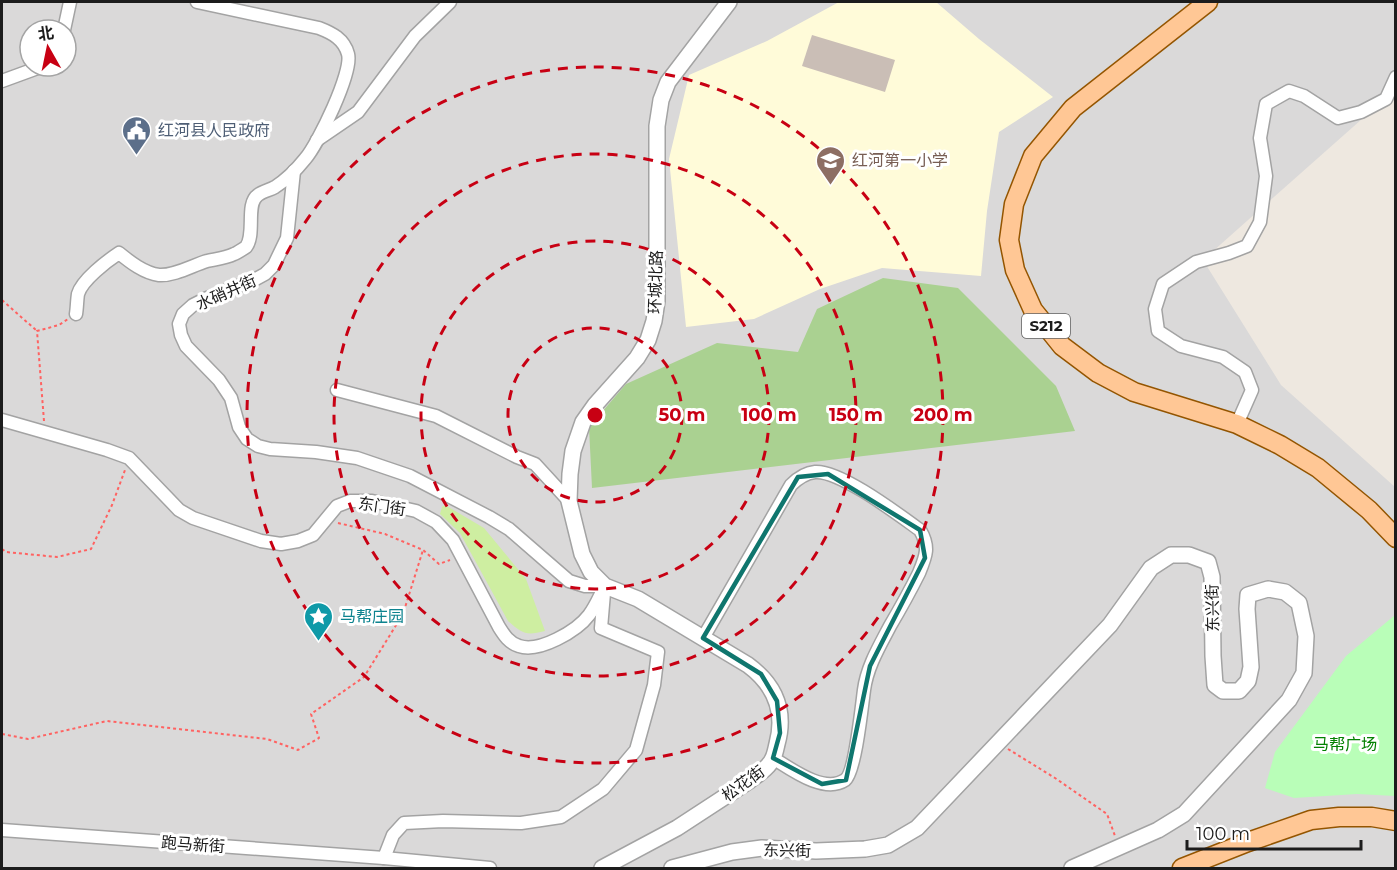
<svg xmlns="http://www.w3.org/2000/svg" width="1397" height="870" font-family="Montserrat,'Noto Sans SC',sans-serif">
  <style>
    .residential { fill: #dad9d9; fill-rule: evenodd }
    .education { fill: #fffbd9 }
    .grass { fill: #ceeea1 }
    .forest { fill: #aad191 }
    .park { fill: #b9feb8 }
    .building { fill: #cabeb6 }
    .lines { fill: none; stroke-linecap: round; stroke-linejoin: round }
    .minor-casing { stroke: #a3a3a3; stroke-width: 15 }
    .tertiary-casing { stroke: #a3a3a3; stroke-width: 18 }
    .primary-casing { stroke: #945500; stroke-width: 21 }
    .path { stroke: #ff6261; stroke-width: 2; stroke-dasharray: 3 3; stroke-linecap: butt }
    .minor { stroke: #fff; stroke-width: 12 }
    .tertiary { stroke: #fff; stroke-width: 15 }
    .primary { stroke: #ffc795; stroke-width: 18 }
    .marked { fill: none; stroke: #0f766e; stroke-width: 4.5; stroke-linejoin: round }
    .ring { fill: none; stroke: #c80013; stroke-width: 3; stroke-dasharray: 10 8 }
    .labels { text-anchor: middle; stroke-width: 6; stroke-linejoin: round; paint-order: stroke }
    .shield { fill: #fff; stroke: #606060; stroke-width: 1.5 }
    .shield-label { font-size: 15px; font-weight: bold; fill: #1c1c1c }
    .service-label { font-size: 16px; fill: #4e5e75; stroke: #fff; text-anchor: start }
    .education-label { font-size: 16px; fill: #785e54; stroke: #fff; text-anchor: start }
    .street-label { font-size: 16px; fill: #1c1c1c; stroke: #fff }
    .culture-label { font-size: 16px; fill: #0d838f; stroke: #fff; text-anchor: start }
    .park-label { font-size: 16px; fill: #048102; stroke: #fff }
    .centre { fill: #c80013; stroke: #fff; stroke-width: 3 }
    .ring-label { font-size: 18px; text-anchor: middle; font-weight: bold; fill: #c80013; stroke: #fff; stroke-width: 6; stroke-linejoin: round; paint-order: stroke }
  </style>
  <rect width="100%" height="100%" fill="#eee8e0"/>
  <!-- residential -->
  <path class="residential" d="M2,2H1395V81L1362,119L1203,260L1281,385L1395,487V868H2ZM30,30H66V66H30Z"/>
  <!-- education -->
  <polygon class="education" points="839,2 936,2 979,39 1053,97 999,132 987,211 981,276 882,268 820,289 754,319 686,327 669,159 689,75 767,41"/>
  <!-- grass -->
  <path class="grass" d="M445,505L484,528L526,579L545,631C526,636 523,634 508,621L460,533L440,514L442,507Z"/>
  <!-- forest -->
  <polygon class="forest" points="883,278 958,288 1056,386 1075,431 592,488 589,427 626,384 717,343 798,352 817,309"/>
  <!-- park -->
  <polygon class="park" points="1395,615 1395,796 1357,794 1294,798 1265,788 1275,752 1346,656"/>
  <!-- building -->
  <polygon class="building" points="812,35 895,60 885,92 802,66"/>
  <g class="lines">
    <defs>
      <g id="minor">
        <polyline points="64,30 70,2"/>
        <polyline points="2,81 43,66"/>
        <polyline points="317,140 358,112 415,36 450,2"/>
        <polyline points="294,171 287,238 274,265 265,274 254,280 207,298 193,305 183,314 179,324 181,335 186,346 219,380 231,398 239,427 247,439 258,446 270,449 316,452 357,458 410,476 489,517 509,529 569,581 585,586 605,586"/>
        <path d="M76,314C77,308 77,300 78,294C82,280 107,261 119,253C130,262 144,273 159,275C175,276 193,265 207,261C216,259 226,258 234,254C237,253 243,249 246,247C256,234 245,204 258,195C263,191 270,190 275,187C286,180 297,169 305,159C318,144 353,72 348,54C344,39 332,33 319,28L197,2"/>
        <polyline points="337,390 436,416 517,457 535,464 569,501"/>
        <path d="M2,420L107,450L129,458L179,510L193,518L261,541L281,544L298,541L313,535L337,506L350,501H372L416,511L436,522L453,540L499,627C504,635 509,643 519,646C539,653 577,631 589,615C596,606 600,595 605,586"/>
        <polyline points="1237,424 1252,390 1245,372 1223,357 1181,346 1158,331 1155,309 1163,284 1196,262 1229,253 1247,246 1260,222 1266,176 1260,138 1266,104 1289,91 1304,96 1338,118 1361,112 1386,99 1396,77"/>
        <path d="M703,638L791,485C798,478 805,473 815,472C840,470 899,515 920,530C930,547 926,556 919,573C910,591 900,609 890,626C879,647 867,667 864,690C862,705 855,773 845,780C824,794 791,769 773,758"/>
        <polyline points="2,830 384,858 490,868"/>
        <polyline points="384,858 393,835 404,823 443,821 521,823 561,817 603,789 636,750 654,685 658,652 601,628 604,593"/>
      </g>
      <g id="tertiary">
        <path d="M602,868L677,828L749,781C757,775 769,768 773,758C775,754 776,748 777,744C786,711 775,685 748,665L638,599L605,586L591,572L582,554L569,501L570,474L573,451L583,422L595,405L637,358L648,340L654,321L657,301V126L661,100L668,82L729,2"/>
        <polyline points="672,868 732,852 762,848 816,851 865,849 888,845 917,828 1110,625 1151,568 1171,555 1189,555 1208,562 1212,577 1213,656 1215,685 1223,691 1239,691 1248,681 1251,667 1247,609 1248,595 1268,589 1285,592 1299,603 1306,636 1304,673 1289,700 1184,814 1158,830 1072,868"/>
      </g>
      <g id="primary">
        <polyline points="1208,2 1073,108 1033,156 1014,204 1009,240 1015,270 1033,310 1062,346 1098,373 1134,392 1237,424 1280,445 1318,468 1369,510 1396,538"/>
        <polyline points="1182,868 1248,842 1311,820 1339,817 1372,817 1396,821"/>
      </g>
    </defs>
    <!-- minor casing -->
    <use href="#minor" class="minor-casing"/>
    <!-- tertiary casing -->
    <use href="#tertiary" class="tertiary-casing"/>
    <!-- primary casing -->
    <use href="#primary" class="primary-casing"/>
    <!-- path -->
    <g class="path">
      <polyline points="2,300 37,331"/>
      <polyline points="44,421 37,331 59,325 68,319"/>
      <polyline points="338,523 385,534 423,550 439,564 450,560"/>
      <polyline points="2,549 6,552 57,557 91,549 112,505 125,470"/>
      <polyline points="2,734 28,739 107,721 267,739 298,750 319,738 311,714 364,677 403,614 423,550"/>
      <polyline points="1008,749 1055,778 1107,814 1115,836"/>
    </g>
    <!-- minor -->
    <use href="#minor" class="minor"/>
    <!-- tertiary -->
    <use href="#tertiary" class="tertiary"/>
    <!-- primary -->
    <use href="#primary" class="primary"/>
  </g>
  <!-- marked area -->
  <path class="marked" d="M828,474L920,530L925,558L870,666L846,780L822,784L773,758L780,733L777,701L761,674L703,638L798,477Z"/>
  <!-- distance rings -->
  <g class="ring">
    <circle cx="595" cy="415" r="87"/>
    <circle cx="595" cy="415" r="174"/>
    <circle cx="595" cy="415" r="261"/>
    <circle cx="595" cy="415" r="348"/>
  </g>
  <!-- icons -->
  <defs>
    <symbol id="civic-pin" viewBox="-11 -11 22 30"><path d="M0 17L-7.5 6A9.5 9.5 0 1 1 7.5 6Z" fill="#5c6f8a" stroke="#fff"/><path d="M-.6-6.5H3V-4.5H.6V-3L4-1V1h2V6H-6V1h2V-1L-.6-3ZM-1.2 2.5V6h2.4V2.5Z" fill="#fff"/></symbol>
    <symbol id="school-pin" viewBox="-11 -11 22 30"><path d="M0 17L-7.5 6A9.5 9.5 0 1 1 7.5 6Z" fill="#8d6e63" stroke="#fff"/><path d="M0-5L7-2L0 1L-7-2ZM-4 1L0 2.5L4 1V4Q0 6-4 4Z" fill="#fff"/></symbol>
    <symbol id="sight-pin" viewBox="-11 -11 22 30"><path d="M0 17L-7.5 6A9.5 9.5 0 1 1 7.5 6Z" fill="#0f9aa8" stroke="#fff"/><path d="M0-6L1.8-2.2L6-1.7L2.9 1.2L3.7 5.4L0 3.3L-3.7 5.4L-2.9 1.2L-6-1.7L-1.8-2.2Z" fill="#fff"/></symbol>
  </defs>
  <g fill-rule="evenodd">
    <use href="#civic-pin" x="120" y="114" width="33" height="45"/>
    <use href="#school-pin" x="814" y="144" width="33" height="45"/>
    <use href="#sight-pin" x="302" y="600" width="33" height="45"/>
  </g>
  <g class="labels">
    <!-- shield labels -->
    <rect class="shield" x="1022" y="314" width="48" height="24" rx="4.5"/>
    <g class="shield-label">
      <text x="1046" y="331">S212</text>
    </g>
    <!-- service labels -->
    <g class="service-label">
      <text x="158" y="136">红河县人民政府</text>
    </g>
    <!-- education labels -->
    <g class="education-label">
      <text x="852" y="166">红河第一小学</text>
    </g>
    <!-- street labels -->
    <g class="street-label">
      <text transform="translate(655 282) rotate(-88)" y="6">环城北路</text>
      <text transform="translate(226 292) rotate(-24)" y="6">水硝井街</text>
      <text transform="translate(382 506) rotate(8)" y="6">东门街</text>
      <text transform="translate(1212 608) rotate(-91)" y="6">东兴街</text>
      <text transform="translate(743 783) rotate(-36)" y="6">松花街</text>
      <text transform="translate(193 844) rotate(4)" y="6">跑马新街</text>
      <text transform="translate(787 850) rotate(1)" y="6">东兴街</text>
    </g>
    <!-- culture labels -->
    <g class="culture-label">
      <text x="340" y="622">马帮庄园</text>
    </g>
    <!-- park labels -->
    <g class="park-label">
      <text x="1345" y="750">马帮广场</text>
    </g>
  </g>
  <circle cx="595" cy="415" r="9" class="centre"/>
  <g class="ring-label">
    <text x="682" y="421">50 m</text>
    <text x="769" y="421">100 m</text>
    <text x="856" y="421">150 m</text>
    <text x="943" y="421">200 m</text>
  </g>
  <!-- border -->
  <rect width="1397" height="870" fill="none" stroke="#1c1c1c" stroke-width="6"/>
  <!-- north arrow -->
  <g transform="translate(48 48) rotate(351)"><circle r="28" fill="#ffffff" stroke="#a4a4a4" stroke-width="1.5"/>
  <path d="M0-4.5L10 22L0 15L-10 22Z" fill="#c80013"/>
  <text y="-9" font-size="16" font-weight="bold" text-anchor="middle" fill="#1c1c1c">北</text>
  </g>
  <!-- scale -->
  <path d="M1187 840v9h174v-9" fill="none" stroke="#1c1c1c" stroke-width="3"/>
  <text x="1196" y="840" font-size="18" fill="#1c1c1c" stroke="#ffffff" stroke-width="4.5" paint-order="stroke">100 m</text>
</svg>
